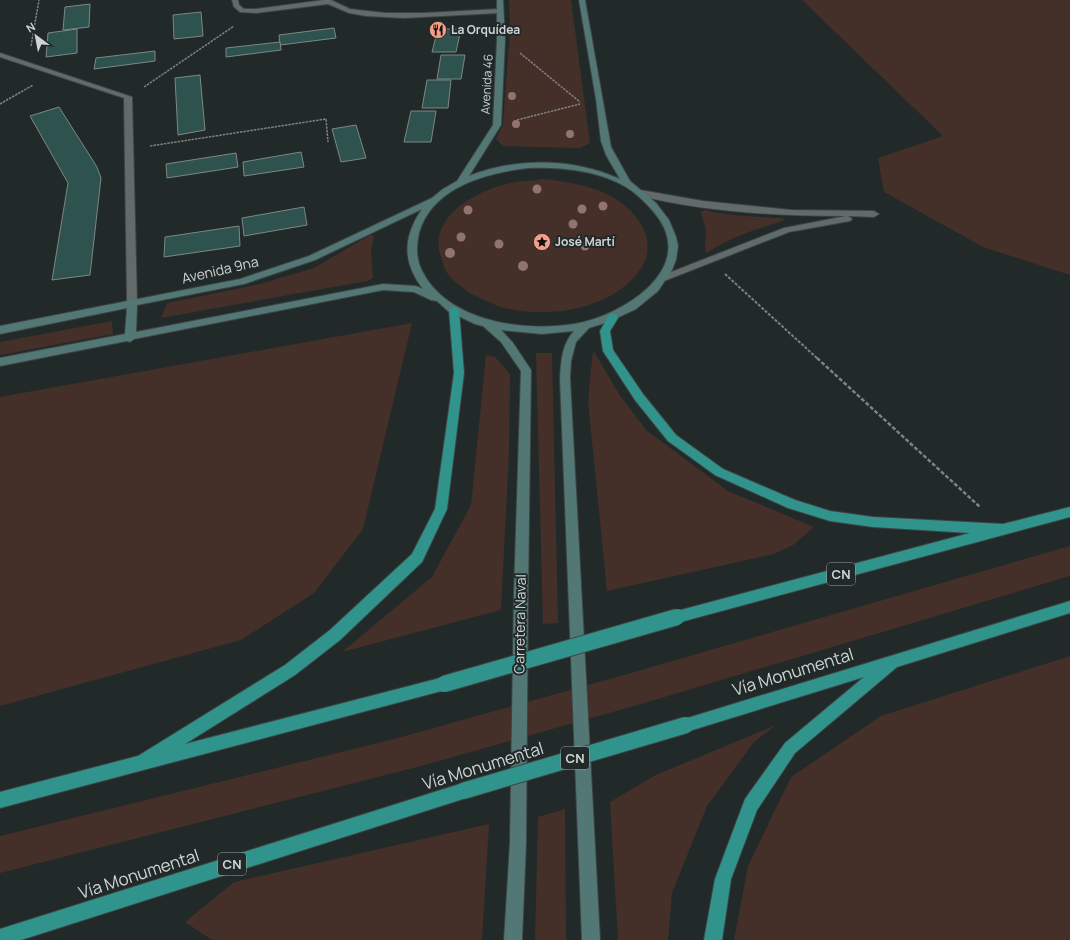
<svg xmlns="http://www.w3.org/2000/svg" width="1070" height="940" font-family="Manrope,sans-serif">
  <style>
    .green { fill: #452f29 }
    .building { fill: #2e524e; stroke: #7d8786 }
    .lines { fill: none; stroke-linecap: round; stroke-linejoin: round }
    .street-casing { stroke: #3d4544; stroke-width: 2 }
    .secondary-casing { stroke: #3d4544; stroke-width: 2 }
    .highway-casing { stroke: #3d4544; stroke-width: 2 }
    .path-far2 { stroke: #7c8382; stroke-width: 1.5; stroke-dasharray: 2.5 1; stroke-linecap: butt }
    .path-far1 { stroke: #7c8382; stroke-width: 2; stroke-dasharray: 3 1.5; stroke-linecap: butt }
    .path { stroke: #7c8382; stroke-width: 2.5; stroke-dasharray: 4 2; stroke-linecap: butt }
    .street { fill: #616b6a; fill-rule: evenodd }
    .secondary { fill: #537774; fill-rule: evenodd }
    .highway { fill: #31948c; fill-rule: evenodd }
    .highway-bridge-casing { stroke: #3d4544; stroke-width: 18; stroke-linecap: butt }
    .highway-bridge { stroke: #31948c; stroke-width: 16 }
    .tree { fill: #91756c }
    .labels { text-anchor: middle; stroke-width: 4; stroke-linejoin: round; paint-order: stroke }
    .far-poi-label { font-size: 12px; font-weight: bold; fill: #ced4d3; stroke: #212a29; text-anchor: start }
    .far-street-label { font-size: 12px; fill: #ced4d3; stroke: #212a29 }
    .shield { fill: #212a29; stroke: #9aa1a0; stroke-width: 1 }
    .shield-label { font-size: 13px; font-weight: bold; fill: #ced4d3 }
    .street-label { font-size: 14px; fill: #ced4d3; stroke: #212a29 }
    .near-street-label { font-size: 17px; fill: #ced4d3; stroke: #212a29 }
  </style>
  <rect width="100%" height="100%" fill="#212a29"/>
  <!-- green -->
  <g class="green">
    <polygon points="509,0 571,0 590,143 580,148 503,146 496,139 503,125 510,30"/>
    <polygon points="802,0 1070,0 1070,275 983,247 884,192 878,158 943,136"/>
    <path d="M543,179C581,183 621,190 642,226C648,236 650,252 644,263C620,310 543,321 498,306C490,303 483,299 476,296C467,292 451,280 446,271C444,268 443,264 442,260C425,218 475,191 510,183C520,181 532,181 543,179Z"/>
    <path d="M704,210C730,216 755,217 782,218L785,220L746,233L725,242L706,253L705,251L706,230L701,212Z"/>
    <polygon points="370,235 374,235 371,252 373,278 367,281 161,318 167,303 256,285 314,268"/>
    <polygon points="112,321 113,334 0,355 0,342"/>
    <polygon points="412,323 363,529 314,593 241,640 0,706 0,397"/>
    <polygon points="593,350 619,394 646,430 728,491 814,527 793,545 774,554 607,591 588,402"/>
    <polygon points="536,353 552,353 558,623 543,624"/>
    <polygon points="486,355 495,357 510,374 509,453 501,610 342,652 432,577 471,505"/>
    <polygon points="1070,546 1070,576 648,702 421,766 0,873 0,836 394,739 617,677"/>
    <polygon points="1070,656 1070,940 734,940 748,866 791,777 881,716"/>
    <polygon points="776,725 754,742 707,806 672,893 668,940 618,940 610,802 656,775"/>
    <polygon points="565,809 566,940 535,940 538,817"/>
    <polygon points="489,824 482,940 212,940 185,922 234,882"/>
  </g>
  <!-- building -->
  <g class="building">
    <polygon points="90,4 89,27 63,30 65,7"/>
    <polygon points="201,12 203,36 174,39 173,15"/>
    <polygon points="334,28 336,38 280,45 279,35"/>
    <polygon points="77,29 77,53 46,57 48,33"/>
    <polygon points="438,29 461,29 456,52 432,52"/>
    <polygon points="280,42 281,50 226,57 226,48"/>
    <polygon points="155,51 155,61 94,69 96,58"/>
    <polygon points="441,55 465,55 461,79 437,79"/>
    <polygon points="200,75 205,130 178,135 175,78"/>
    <polygon points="427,80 451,80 448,108 422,108"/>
    <polygon points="59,107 97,167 101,178 90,275 52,280 68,183 30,116"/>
    <polygon points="411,111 436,111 431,142 404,142"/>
    <polygon points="356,125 366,158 341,162 332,129"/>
    <polygon points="301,152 304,167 244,176 243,162"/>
    <polygon points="236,153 238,167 167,178 166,164"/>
    <polygon points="304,207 307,225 244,236 242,218"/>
    <polygon points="239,226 240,246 164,257 165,237"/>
  </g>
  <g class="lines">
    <defs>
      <g id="street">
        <polygon points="232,0 238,0 239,5 244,9 256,9 324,0 331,0 350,9 385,13 424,13 499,9 502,11 499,13 404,18 366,16 349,13 328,4 256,13 240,12 234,7"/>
        <polygon points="0,53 132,97 137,303 136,305 132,306 127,303 124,98 0,57"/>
        <path d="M640,190L703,201L791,210L874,211L879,214L874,217L848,216L852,219L850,221L789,232L664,281L659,278L661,276L784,228L846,216C777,216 704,212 637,195L636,193Z"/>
      </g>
      <path id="secondary" d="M497,0H503L505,40L501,125L469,176C517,157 573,158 620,179L606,155L601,141L596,99L579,0H585L611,147L630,181L656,203L669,220L676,237L678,246L676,260L672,270L658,291L636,309L608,322L589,328L576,342L571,361L570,378L600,940H582L560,378C561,361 562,344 574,331L542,334L501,330L513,343L531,370L528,593L526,843L522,940H504L510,843L514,593L521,371L501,342L483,326L475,324L448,311L437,301L431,300L414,292L383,290L134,339L130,342L127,341L0,366V358L125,334L127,308L0,334V326L240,279L309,256L432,198L443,189L457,181L493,125L497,40ZM528,168C561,167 597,170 626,187C636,193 646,203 653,211C702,267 623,316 574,324C524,332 448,322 422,271C416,259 416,246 419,233C432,187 486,173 528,168ZM422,209C403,237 402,262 423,289L416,286L383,284L136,332L137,305L244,284L315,260Z"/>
      <g id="highway">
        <polygon points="454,307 459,310 464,373 447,509 422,562 340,640 295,675 185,744 444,677 449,679 451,684 449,689 0,808 0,792 138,756 285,665 330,630 412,554 435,509 454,373 449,310"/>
        <polygon points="613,314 617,315 618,318 610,331 613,350 643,394 676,435 723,469 795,500 830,511 873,517 1003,524 1070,507 1070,517 677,623 672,621 670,617 672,613 677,611 970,533 873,527 830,521 788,508 715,475 668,441 635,400 603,351 600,331 609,315"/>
        <polygon points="1070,601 1070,613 897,667 795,753 757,810 731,879 722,940 704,940 715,879 745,799 785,743 864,677 686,732 681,730 679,725 681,720"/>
        <polygon points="463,783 469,785 471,791 469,797 463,799 21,940 0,940 0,929"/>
      </g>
    </defs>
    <!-- street casing -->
    <use href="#street" class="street-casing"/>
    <!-- secondary casing -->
    <use href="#secondary" class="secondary-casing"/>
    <!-- highway casing -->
    <use href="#highway" class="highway-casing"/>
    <!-- path-far2 -->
    <g class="path-far2">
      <polyline points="31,46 39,0"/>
      <polyline points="520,53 580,102"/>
      <polyline points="144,87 234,26"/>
      <polyline points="0,104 33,85"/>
      <polyline points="517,120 580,104"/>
      <polyline points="150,146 326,119 328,142"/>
    </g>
    <!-- path-far1 -->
    <polyline class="path-far1" points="725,274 818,359"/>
    <!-- path -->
    <polyline class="path" points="817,358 980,507"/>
    <!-- street -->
    <use href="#street" class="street"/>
    <!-- secondary -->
    <use href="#secondary" class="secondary"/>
    <!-- highway -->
    <use href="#highway" class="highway"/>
    <defs>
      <g id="highway-bridge">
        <polyline points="444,684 677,617"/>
        <polyline points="463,791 686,725"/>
      </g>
    </defs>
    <!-- highway-bridge casing -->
    <use href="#highway-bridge" class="highway-bridge-casing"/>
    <!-- highway-bridge -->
    <use href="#highway-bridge" class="highway-bridge"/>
  </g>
  <!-- trees -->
  <g class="tree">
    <circle cx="512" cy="96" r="4"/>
    <circle cx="516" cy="124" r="4"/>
    <circle cx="570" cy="134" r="4"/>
    <circle cx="537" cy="189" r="4.5"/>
    <circle cx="603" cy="206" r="4.5"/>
    <circle cx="582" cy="209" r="4.5"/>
    <circle cx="468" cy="210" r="4.5"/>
    <circle cx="573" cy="224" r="4.5"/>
    <circle cx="461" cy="237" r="4.5"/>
    <circle cx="499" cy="244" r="4.5"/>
    <circle cx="585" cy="246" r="4.5"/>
    <circle cx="450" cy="253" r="5"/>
    <circle cx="523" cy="266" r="5"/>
  </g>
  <!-- icons -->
  <defs>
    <symbol id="restaurant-disc" viewBox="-11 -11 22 22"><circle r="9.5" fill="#f49e88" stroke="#212a29"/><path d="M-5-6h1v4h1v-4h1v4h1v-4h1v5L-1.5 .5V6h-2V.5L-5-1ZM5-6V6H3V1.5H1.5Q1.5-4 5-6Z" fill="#111"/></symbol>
    <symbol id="sight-disc" viewBox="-11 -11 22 22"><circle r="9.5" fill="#f49e88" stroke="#212a29"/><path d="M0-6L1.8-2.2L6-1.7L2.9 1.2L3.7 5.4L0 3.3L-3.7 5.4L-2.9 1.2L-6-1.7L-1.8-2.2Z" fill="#111"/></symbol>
  </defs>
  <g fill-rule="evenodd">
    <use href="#restaurant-disc" x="428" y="20" width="20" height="20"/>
    <use href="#sight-disc" x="532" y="232" width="20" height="20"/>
  </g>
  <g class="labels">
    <!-- far-poi labels -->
    <g class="far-poi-label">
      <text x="451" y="34">La Orquídea</text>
      <text x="555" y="246">José Martí</text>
    </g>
    <!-- far-street labels -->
    <g class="far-street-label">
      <text transform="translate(487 84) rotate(-87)" y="4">Avenida 46</text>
    </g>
    <!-- shield labels -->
    <g class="shield">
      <rect x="827" y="563" width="28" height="22" rx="3"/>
      <rect x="561" y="747" width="28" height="22" rx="3"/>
      <rect x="218" y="853" width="28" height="22" rx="3"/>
    </g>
    <g class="shield-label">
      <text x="841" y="579">CN</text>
      <text x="575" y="763">CN</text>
      <text x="232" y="869">CN</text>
    </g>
    <!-- street labels -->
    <g class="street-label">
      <text transform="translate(220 270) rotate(-13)" y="5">Avenida 9na</text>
      <text transform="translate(520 624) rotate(-89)" y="5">Carretera Naval</text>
    </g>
    <!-- near-street labels -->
    <g class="near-street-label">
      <text transform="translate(793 672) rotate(-17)" y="6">Vía Monumental</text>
      <text transform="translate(483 766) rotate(-17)" y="6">Vía Monumental</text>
      <text transform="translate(139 874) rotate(-18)" y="6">Vía Monumental</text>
    </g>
  </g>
  <!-- north arrow -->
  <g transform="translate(36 36) rotate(328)" stroke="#212a29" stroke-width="3" paint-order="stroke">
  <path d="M0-3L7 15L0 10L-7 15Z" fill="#ced4d3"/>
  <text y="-6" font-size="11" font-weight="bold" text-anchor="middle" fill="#ced4d3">N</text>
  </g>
</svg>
